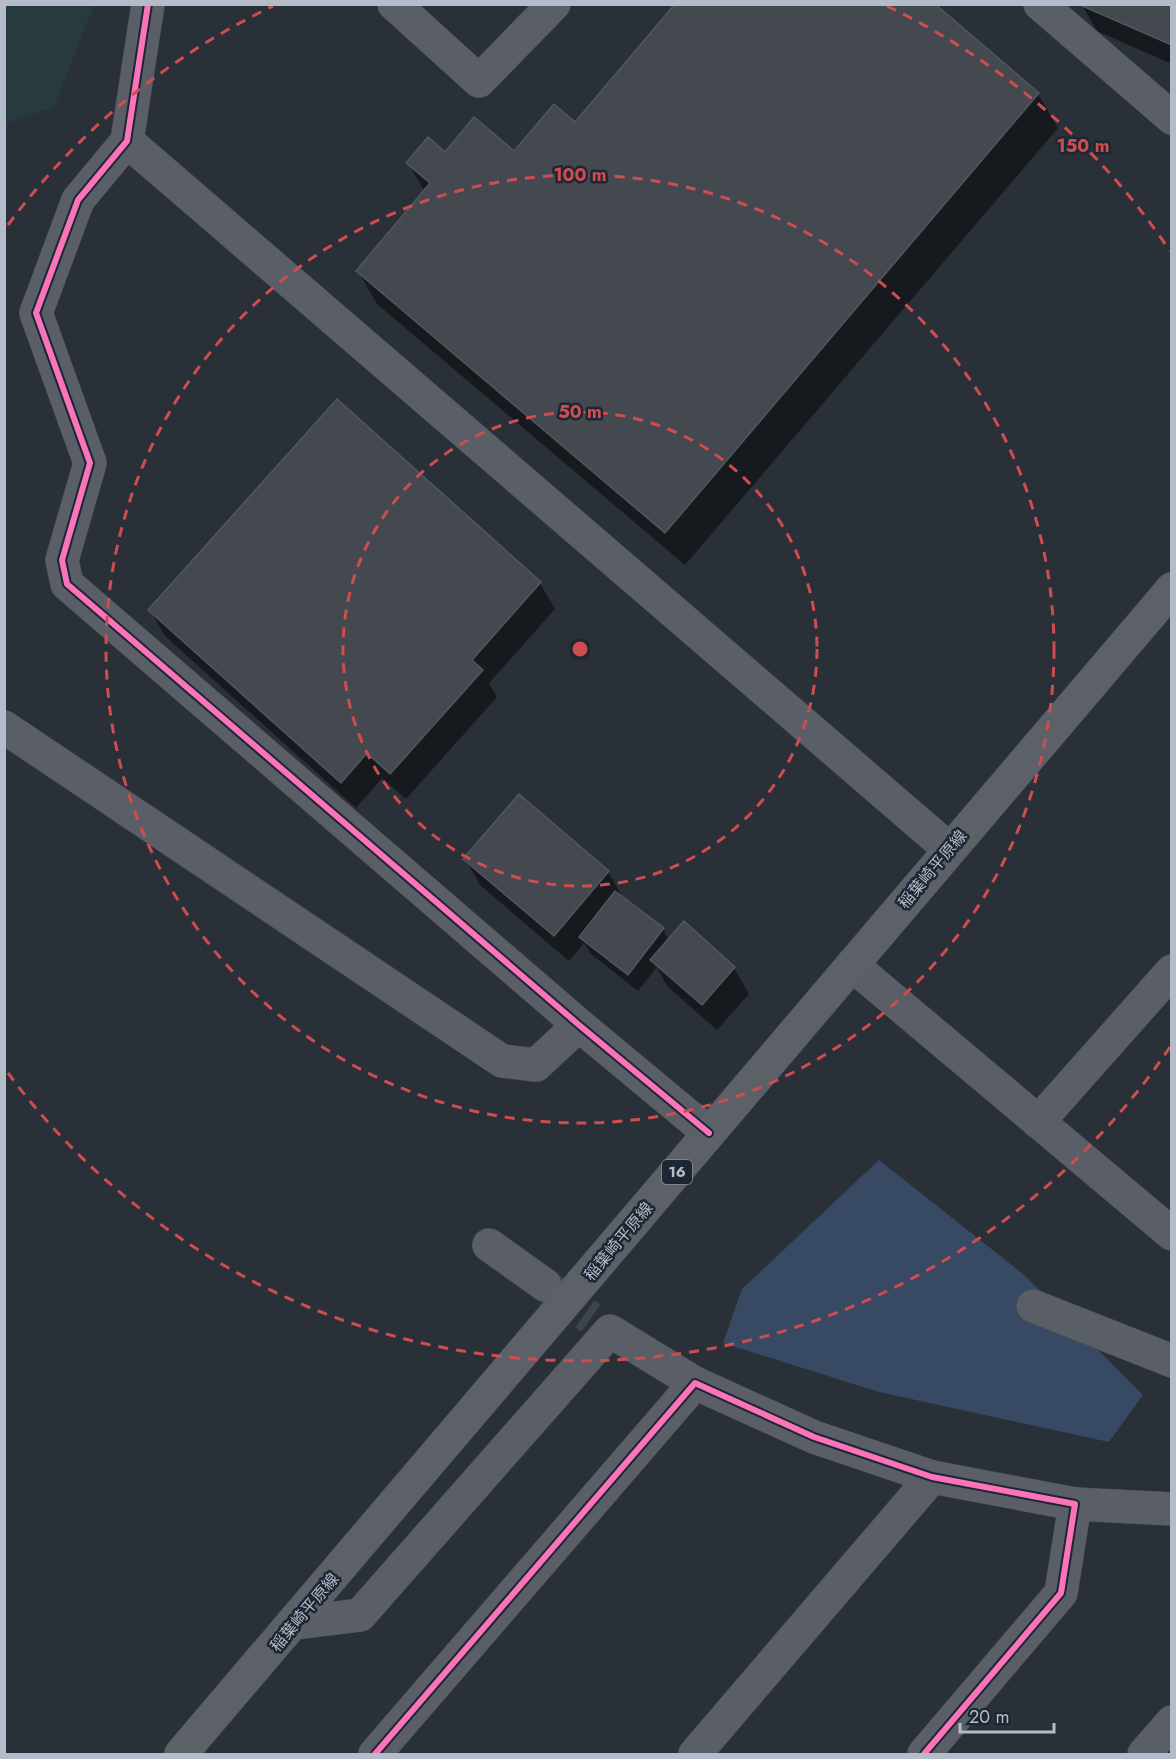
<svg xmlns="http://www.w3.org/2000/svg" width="1176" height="1759" font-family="Jost,'Noto Sans JP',sans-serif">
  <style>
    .green { fill: #273a3e }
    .water { fill: #384963 }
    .shadow { fill: #0007 }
    .building { fill: #444950; stroke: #52575f; stroke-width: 1.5 }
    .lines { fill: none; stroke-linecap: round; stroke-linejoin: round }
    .minor-tunnel { stroke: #3f454e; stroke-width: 33; stroke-dasharray: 33 16; stroke-linecap: butt }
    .minor-casing { stroke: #484c53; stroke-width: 34 }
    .major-casing { stroke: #484c55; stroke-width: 34 }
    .minor { stroke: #5a5e66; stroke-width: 33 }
    .major { stroke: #5c6168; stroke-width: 33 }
    .cycleway-casing { stroke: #1d2633; stroke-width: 10 }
    .cycleway { stroke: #fb73b8; stroke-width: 6 }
    .ring { fill: none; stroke: #ce4d50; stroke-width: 3; stroke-dasharray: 10 8 }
    .labels { text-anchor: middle; stroke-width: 5; stroke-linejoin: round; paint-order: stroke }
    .shield { fill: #1d2633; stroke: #878f9c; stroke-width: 1.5 }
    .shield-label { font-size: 15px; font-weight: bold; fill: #b4bcc9 }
    .street-label { font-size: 16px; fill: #b4bcc9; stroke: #1d2633 }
    .centre { fill: #ce4d50; stroke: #1d2633; stroke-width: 3 }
    .ring-label { font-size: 18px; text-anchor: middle; font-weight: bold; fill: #ce4d50; stroke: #1d2633; stroke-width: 5; stroke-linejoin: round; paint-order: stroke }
  </style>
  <rect width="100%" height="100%" fill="#2a3038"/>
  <!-- green -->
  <polygon class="green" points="4,5 94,5 54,107 5,124"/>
  <!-- water -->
  <polygon class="water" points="879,1160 1023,1274 1143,1395 1109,1442 879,1392 723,1343 742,1289"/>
  <!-- shadow -->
  <g class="shadow">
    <polygon points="933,4 1038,94 1058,128 685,565 377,304 358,271 425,192 408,163 446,154 514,153 575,124"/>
    <polygon points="1172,4 1172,64 1097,31 1082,5"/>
    <polygon points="540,583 555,609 489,683 497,697 406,799 382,778 356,808 165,636 150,610"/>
    <polygon points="465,859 608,872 623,898 663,929 669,941 684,924 734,968 749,994 717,1030 667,986 657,967 638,991 591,954 584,943 569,961 480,885"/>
  </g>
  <!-- building -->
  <g class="building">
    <polygon points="675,4 935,4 1039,93 665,533 356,271 430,183 406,163 428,137 445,152 474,117 514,151 554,104 575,122"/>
    <polygon points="1172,4 1172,45 1080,5 1081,4"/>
    <polygon points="337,399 541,582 472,660 483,670 390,774 367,753 341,783 148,610"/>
    <polygon points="519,794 609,871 554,936 463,859"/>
    <polygon points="615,891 664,928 628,975 579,937"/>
    <polygon points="684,921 735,967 702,1005 650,960"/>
  </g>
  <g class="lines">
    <!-- minor-tunnel -->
    <polyline class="minor-tunnel" points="545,1285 591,1318"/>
    <defs>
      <g id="minor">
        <polyline points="148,4 127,141 78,200 36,313 90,463 62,560 67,584 579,1025 709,1133"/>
        <polyline points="394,4 479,81 554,4"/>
        <polyline points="1040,4 1172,118"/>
        <polyline points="127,141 949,849"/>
        <polyline points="4,727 502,1061 536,1065 579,1025"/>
        <polyline points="852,965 1172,1234"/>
        <polyline points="1038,1122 1172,971"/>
        <polyline points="489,1245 545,1285"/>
        <polyline points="1033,1306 1172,1361"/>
        <polyline points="1075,1504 1172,1509"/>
        <polyline points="295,1623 360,1615 610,1331 695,1383"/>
        <polyline points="375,1754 695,1383 814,1437 932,1477 1075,1504 1061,1593 924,1754"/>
        <polyline points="695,1754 932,1477"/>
        <polyline points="1144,1754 1172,1722"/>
      </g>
      <polyline id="major" points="181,1754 1172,589"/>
    </defs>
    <!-- minor casing -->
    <use href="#minor" class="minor-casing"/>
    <!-- major casing -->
    <use href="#major" class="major-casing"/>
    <!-- minor -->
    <use href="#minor" class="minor"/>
    <!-- major -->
    <use href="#major" class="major"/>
    <defs>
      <g id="cycleway">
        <polyline points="148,4 127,141 78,200 36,313 90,463 62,560 67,584 579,1025 709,1133"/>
        <polyline points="375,1754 695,1383 814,1437 932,1477 1075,1504 1061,1593 924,1754"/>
      </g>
    </defs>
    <!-- cycleway casing -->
    <use href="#cycleway" class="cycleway-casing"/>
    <!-- cycleway -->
    <use href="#cycleway" class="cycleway"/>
  </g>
  <!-- distance rings -->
  <g class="ring">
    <circle cx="580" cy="649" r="237"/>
    <circle cx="580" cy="649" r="474"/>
    <path d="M1170 1047A712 712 0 0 1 8 1073M8 225A712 712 0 0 1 273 6M887 6A712 712 0 0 1 1170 251"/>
  </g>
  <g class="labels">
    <!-- shield labels -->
    <rect class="shield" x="662" y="1160" width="30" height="24" rx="4.5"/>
    <g class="shield-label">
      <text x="677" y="1177">16</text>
    </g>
    <!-- street labels -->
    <g class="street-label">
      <text transform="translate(932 869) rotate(-50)" y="6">稲葉崎平原線</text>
      <text transform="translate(618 1241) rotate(-50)" y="6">稲葉崎平原線</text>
      <text transform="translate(304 1612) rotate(-50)" y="6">稲葉崎平原線</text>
    </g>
  </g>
  <circle cx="580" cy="649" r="9" class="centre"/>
  <g class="ring-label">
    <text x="1083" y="152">150 m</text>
    <text x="580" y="181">100 m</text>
    <text x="580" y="418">50 m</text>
  </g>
  <!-- border -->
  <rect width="1176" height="1759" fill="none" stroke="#b4bcc9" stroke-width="12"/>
  <!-- scale -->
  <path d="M960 1723v9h94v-9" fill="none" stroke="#b4bcc9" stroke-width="3"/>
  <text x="969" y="1723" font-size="18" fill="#b4bcc9" stroke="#1d2633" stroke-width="4.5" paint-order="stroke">20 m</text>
</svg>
